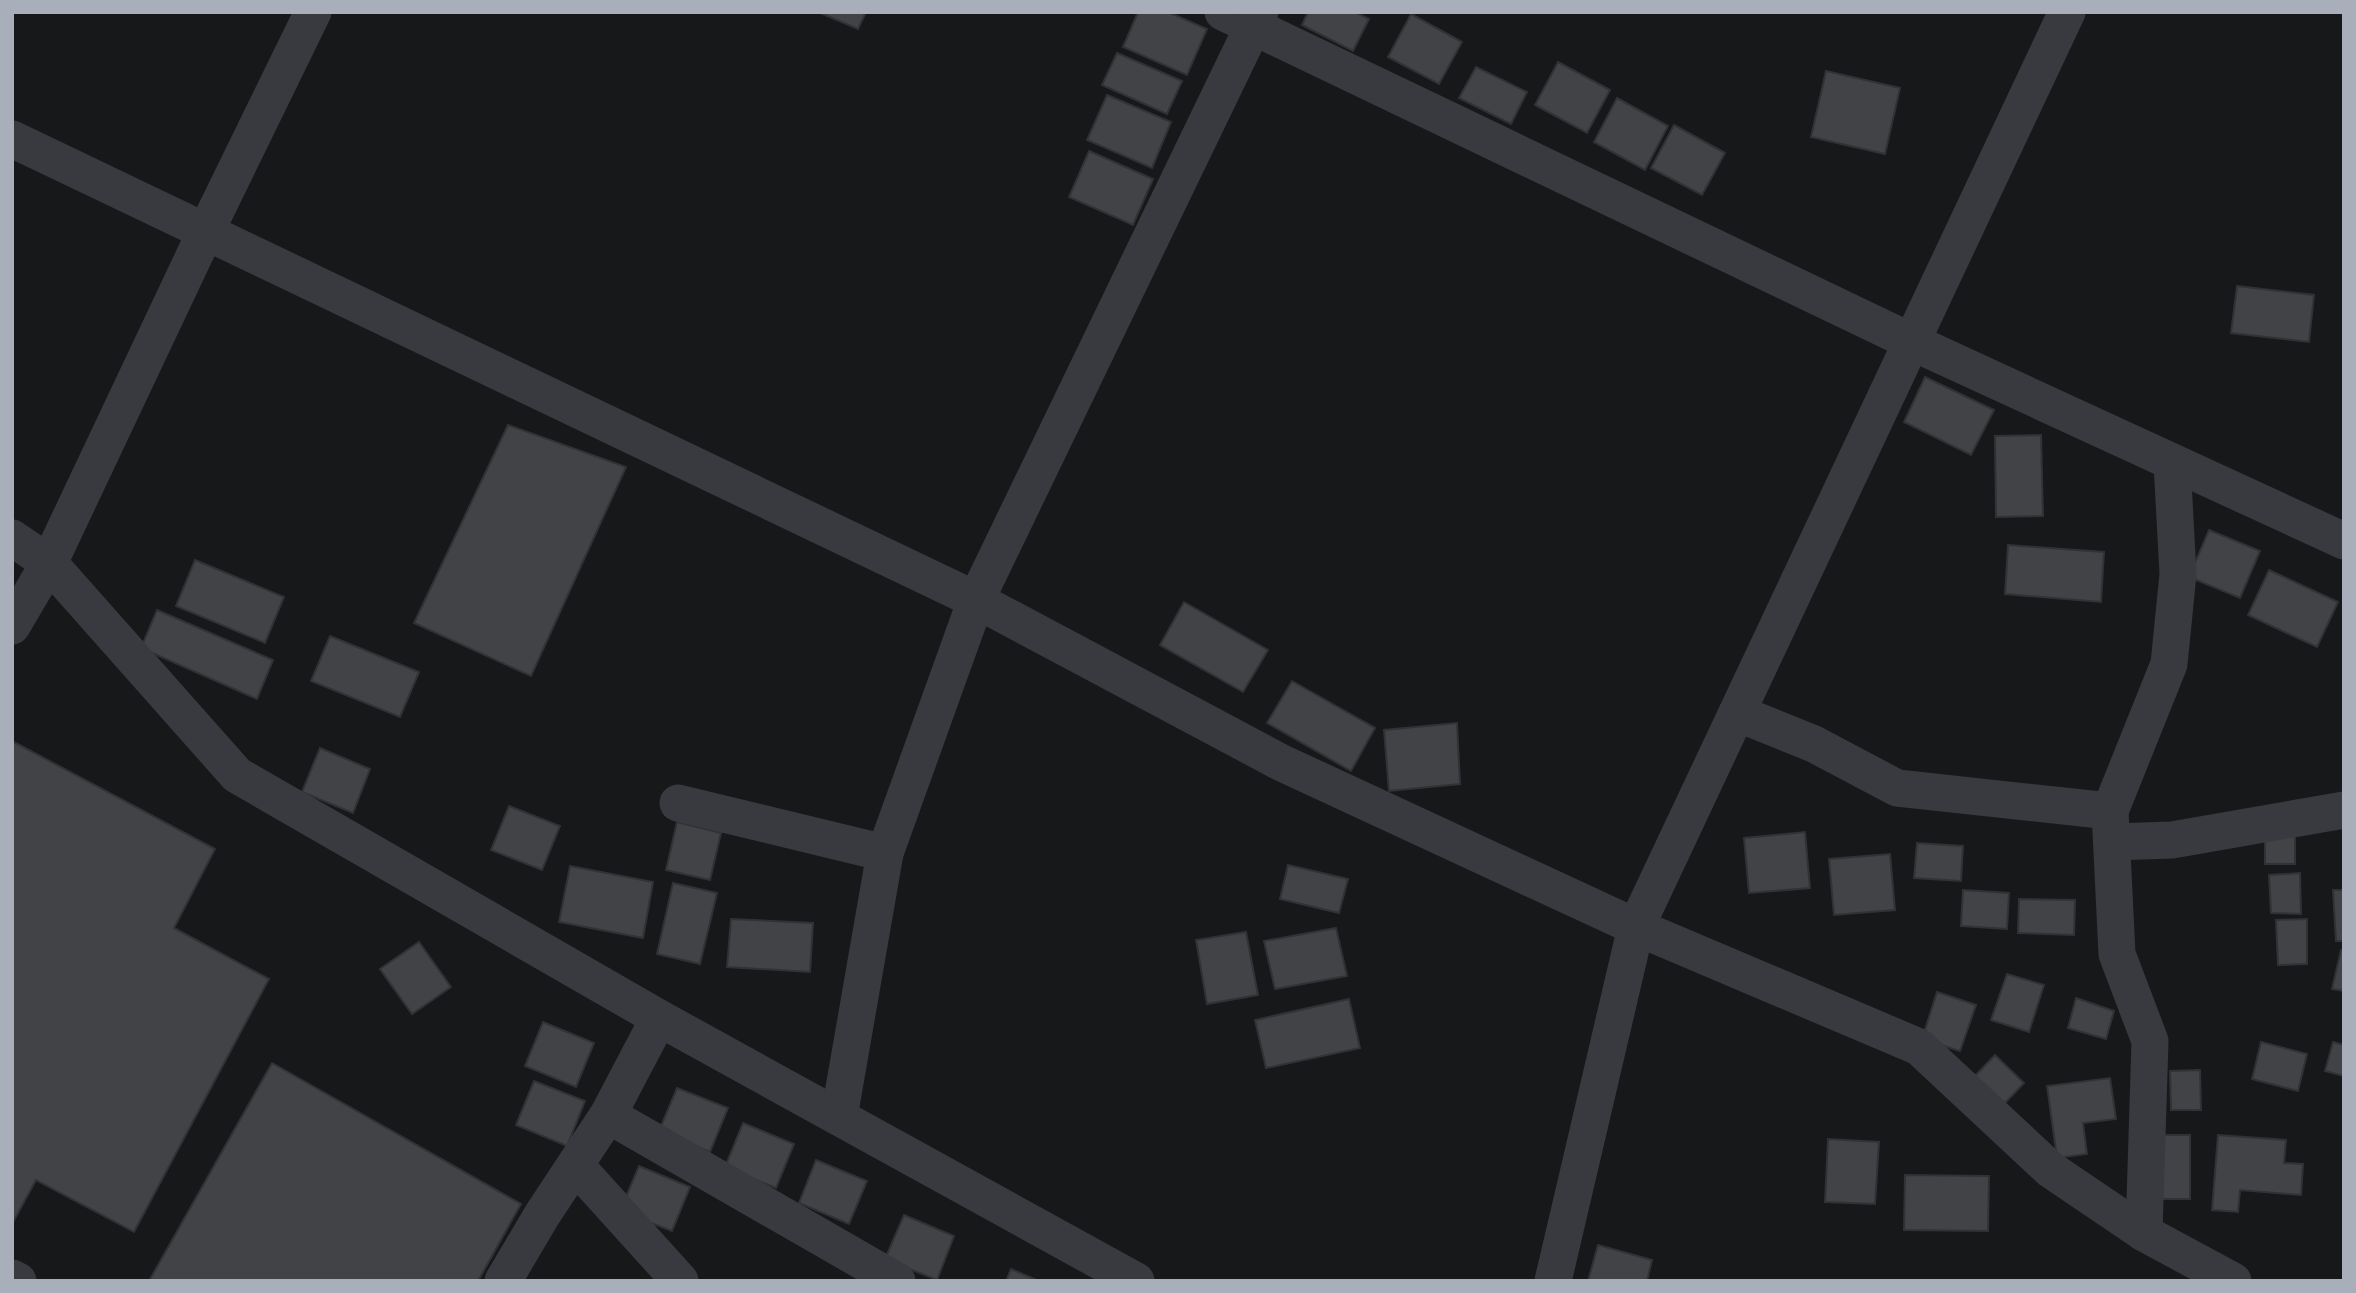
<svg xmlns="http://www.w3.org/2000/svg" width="2356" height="1293" font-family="'Alegreya Sans',sans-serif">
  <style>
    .building { fill: #414347; stroke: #313236; stroke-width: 2 }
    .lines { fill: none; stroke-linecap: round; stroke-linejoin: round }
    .street { stroke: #383a3f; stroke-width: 37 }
  </style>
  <rect width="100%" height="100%" fill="#17181a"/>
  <!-- building -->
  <g class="building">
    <polygon points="818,12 866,12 858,29"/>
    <polygon points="1138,12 1168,12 1207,29 1187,75 1123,47"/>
    <polygon points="1308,12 1355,12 1369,19 1353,51 1302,25"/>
    <polygon points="1411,14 1462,42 1439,84 1388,57"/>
    <polygon points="1117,53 1182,81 1167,114 1102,85"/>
    <polygon points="1558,62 1610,90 1587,133 1535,105"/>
    <polygon points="1476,67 1527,92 1511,124 1459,98"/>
    <polygon points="1826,71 1900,88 1885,154 1811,137"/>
    <polygon points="1107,95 1171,122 1152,168 1087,140"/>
    <polygon points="1617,98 1668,126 1645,170 1594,142"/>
    <polygon points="1674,125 1725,153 1702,195 1651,168"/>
    <polygon points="1089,151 1153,179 1133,225 1069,197"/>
    <polygon points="2237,286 2314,295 2309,342 2231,333"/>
    <polygon points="1925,377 1994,410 1971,455 1904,422"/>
    <polygon points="508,425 626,467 531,676 414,623"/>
    <polygon points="2041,435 2043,516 1996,517 1995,436"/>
    <polygon points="2209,530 2260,551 2240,598 2189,577"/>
    <polygon points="2008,545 2104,552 2101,602 2005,594"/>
    <polygon points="195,560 284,597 265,643 176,606"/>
    <polygon points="2269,570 2338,602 2317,647 2248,615"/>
    <polygon points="1184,602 1268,650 1243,692 1160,645"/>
    <polygon points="157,610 273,660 257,699 141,648"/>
    <polygon points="330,636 419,672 400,717 311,681"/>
    <polygon points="1292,681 1375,728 1351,771 1267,723"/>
    <polygon points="1457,723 1460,784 1389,791 1384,730"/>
    <polygon points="12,741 215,849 174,928 269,979 134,1232 36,1180 12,1224"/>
    <polygon points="320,748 370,769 353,813 302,792"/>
    <polygon points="509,806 560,826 542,870 491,850"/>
    <polygon points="677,822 721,833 710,880 666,870"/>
    <polygon points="1805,832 1810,888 1749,893 1744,838"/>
    <rect x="2265" y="834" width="30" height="30"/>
    <polygon points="1917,843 1963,846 1961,881 1914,878"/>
    <polygon points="1890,854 1895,910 1834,915 1829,859"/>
    <polygon points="1288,865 1348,879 1339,913 1280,899"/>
    <polygon points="570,866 653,882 643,938 559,922"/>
    <polygon points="2300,873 2301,914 2271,913 2269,875"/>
    <polygon points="673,883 717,893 700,964 657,954"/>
    <polygon points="1963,890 2009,893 2007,929 1961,926"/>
    <polygon points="2333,890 2344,890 2344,941 2336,941"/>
    <polygon points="2019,899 2075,900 2074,935 2018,933"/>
    <polygon points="731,919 813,923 810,972 727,967"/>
    <polygon points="2307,919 2307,964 2278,965 2276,920"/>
    <polygon points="1336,928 1347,976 1275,989 1264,941"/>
    <polygon points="1246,932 1258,995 1207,1004 1196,940"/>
    <polygon points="419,942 451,987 412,1014 380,969"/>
    <polygon points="2341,950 2344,951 2344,991 2332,989"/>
    <polygon points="2007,974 2044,985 2029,1032 1991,1020"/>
    <polygon points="1937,992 1976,1005 1960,1051 1922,1039"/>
    <polygon points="2076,998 2114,1011 2106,1039 2068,1028"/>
    <polygon points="1349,999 1360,1048 1266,1068 1255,1020"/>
    <polygon points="543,1022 594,1043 576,1087 525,1066"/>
    <polygon points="2261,1042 2307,1054 2298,1091 2252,1079"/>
    <polygon points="2333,1042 2344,1045 2344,1076 2325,1071"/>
    <polygon points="1995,1055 2024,1083 2003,1105 1974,1077"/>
    <polygon points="272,1063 521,1204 478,1281 149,1281"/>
    <polygon points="2200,1070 2201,1110 2171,1110 2170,1071"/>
    <polygon points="2110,1078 2116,1119 2083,1123 2087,1154 2057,1158 2047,1086"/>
    <polygon points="534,1081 585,1101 567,1146 516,1125"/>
    <polygon points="677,1088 728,1108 710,1152 659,1131"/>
    <polygon points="743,1123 794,1144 776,1188 725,1167"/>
    <rect x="2158" y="1135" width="32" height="64"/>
    <polygon points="2218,1135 2286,1140 2284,1163 2303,1164 2301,1195 2240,1190 2238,1212 2212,1210"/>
    <polygon points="1828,1139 1879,1142 1875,1204 1825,1202"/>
    <polygon points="816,1160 867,1181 849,1224 799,1203"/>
    <polygon points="639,1166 690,1187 672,1231 620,1211"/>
    <polygon points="1905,1175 1989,1176 1988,1231 1904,1230"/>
    <polygon points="904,1215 954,1236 937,1280 885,1259"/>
    <polygon points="1598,1245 1652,1260 1647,1281 1588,1281"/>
    <polygon points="1011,1269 1039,1281 1006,1281"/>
  </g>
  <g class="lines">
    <!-- street -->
    <g class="street">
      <polyline points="1223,12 1912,342 2344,541"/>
      <polyline points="12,139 976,600 1282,763 1636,927 1919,1047 2051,1170 2144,1233 2233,1281"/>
      <polyline points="12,538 49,563 237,775 659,1018 1136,1281"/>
      <polyline points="12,626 49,563 205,233 313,12"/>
      <polyline points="1737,713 1814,744 1897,788 2110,811"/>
      <polyline points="678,803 885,853"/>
      <polyline points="2112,842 2172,840 2344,810"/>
      <polyline points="608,1115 897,1281"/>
      <polyline points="839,1117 885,853 976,600 1260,12"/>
      <polyline points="576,1166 680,1281"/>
      <polyline points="2144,1233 2150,1041 2117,954 2110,811 2169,664 2178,574 2172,463"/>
      <polyline points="12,1278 18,1281"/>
      <polyline points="503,1281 542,1215 608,1115 659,1018"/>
      <polyline points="1553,1281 1636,927 2067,12"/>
    </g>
  </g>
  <!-- border -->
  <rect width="2356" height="1293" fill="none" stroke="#a8afbb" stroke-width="28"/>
</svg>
